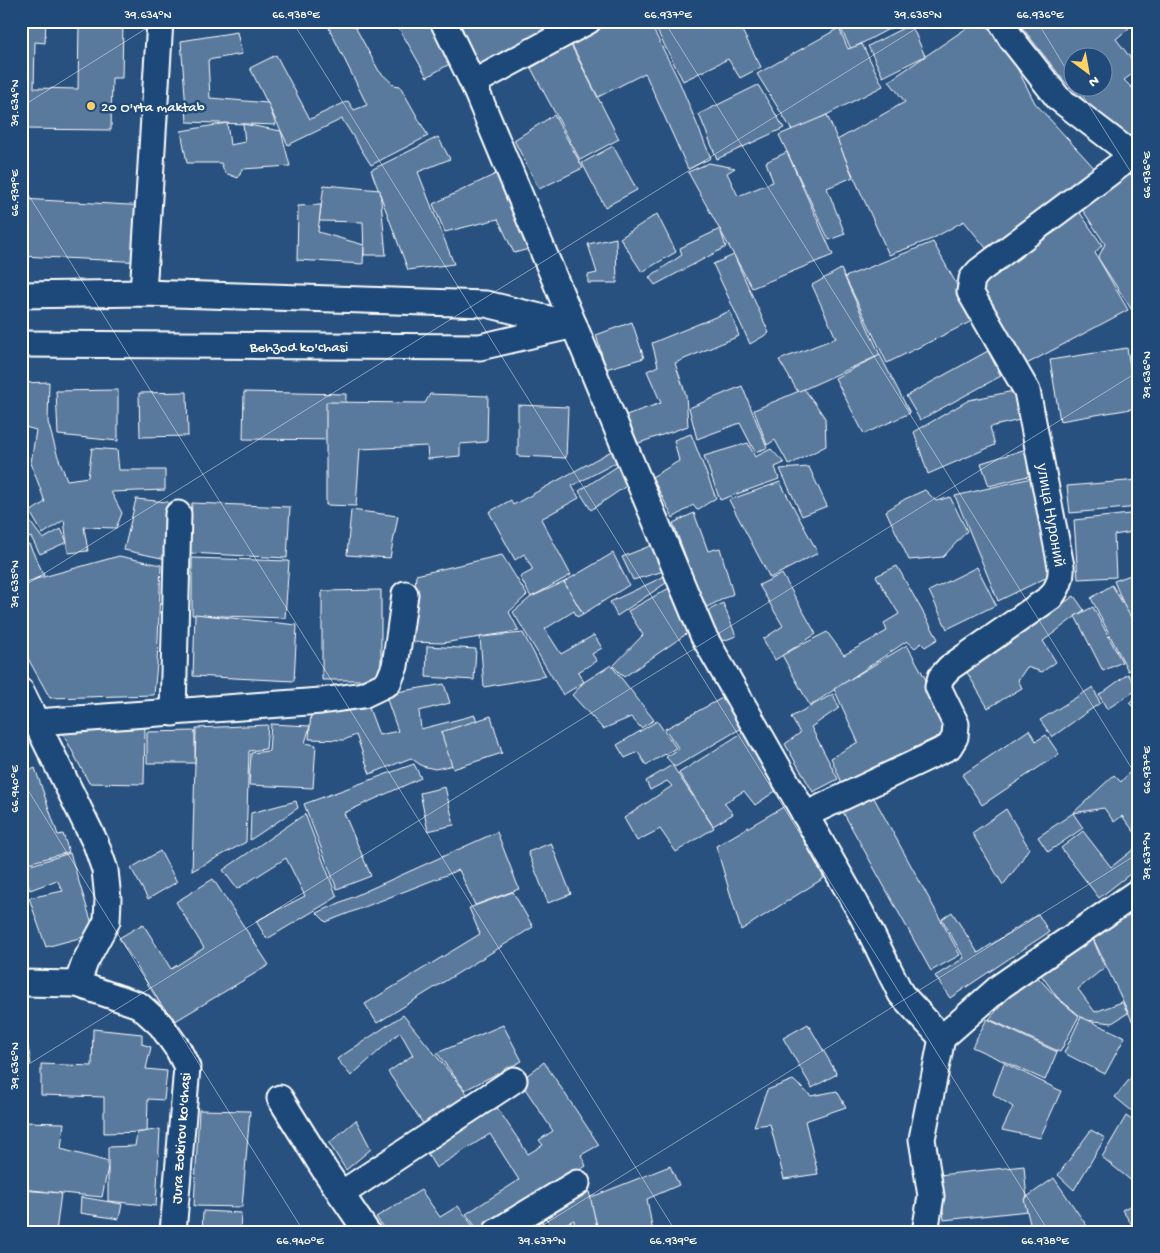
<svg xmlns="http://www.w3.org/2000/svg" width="1160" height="1253" font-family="'Gochi Hand',sans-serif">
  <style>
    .building { fill: #5a7a9d; stroke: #fff; fill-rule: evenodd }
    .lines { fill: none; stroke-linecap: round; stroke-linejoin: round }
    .minor-casing { stroke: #fff; stroke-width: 29 }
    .minor { stroke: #1f4a7a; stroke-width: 25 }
    .ticks { fill: none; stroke: #fff; stroke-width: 1; stroke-opacity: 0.45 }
    .poi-dot { fill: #ffd166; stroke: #1f4a7a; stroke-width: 2 }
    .labels { text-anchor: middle; stroke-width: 5; stroke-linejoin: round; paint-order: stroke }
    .poi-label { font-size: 15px; fill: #fff; stroke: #1f4a7a; text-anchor: start }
    .street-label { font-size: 15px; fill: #fff; stroke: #1f4a7a }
    .neatline { fill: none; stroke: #fff; stroke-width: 2 }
    .ticks-label { font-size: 12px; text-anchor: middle; fill: #fff }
  </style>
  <rect width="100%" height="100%" fill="#28517f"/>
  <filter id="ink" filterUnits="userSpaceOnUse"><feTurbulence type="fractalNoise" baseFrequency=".02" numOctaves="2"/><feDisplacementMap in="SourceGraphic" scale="10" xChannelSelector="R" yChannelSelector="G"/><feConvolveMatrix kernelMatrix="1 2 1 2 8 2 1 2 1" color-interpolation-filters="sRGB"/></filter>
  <g filter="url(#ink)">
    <!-- building -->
    <g class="building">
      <polygon points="21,21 46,21 45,43 35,42 34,88 78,89 79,21 123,21 122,78 112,78 111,130 21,129"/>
      <polygon points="342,21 352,21 379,71 394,85 400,86 428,136 371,165 342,119 288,145 250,68 276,55 310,119 348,101 354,110 367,105 329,28"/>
      <polygon points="347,21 379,21 354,27"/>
      <polygon points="395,21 430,21 453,62 427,77"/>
      <polygon points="459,21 561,21 479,66"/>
      <polygon points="611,21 649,21 679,81 711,158 688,169 645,73 598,97 571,43"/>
      <polygon points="652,21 737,21 761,67 740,78 728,59 683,81"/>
      <polygon points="837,21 904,21 851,49"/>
      <polygon points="977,21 993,21 1035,103 1097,171 986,248 964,221 932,239 889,255 837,140 905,102 889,81"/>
      <path d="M1017,21H1126L1129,28L1116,39L1139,69L1124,80L1139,95V153L1064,81ZM1072,58H1102V88H1072Z"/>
      <polygon points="911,24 925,56 883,77 868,46"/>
      <polygon points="839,28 848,49 862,44 883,86 793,132 757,74"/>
      <polygon points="237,32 242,54 208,60 210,98 268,103 276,125 187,122 181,41"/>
      <polygon points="571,45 619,139 580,160 531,68"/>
      <polygon points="758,85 784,128 717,159 699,114"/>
      <polygon points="554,115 583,168 539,189 514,140"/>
      <polygon points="827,115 853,177 827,188 845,234 829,240 779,135"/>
      <polygon points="227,123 230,145 245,142 243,124 281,131 290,166 242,169 238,178 225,173 221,163 187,163 181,131"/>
      <polygon points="438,137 450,159 418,172 454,264 408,270 371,170"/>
      <polygon points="613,146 637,190 605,207 582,163"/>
      <polygon points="787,152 833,255 752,288 688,172 709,163 735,168 727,173 738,196 773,182 766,162"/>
      <polygon points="1133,163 1139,168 1139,321 1098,258 1105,244 1078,203"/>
      <polygon points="502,171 537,247 514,253 498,219 445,232 433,204"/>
      <polygon points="324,185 380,190 386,255 364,255 363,222 319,221"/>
      <polygon points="22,199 147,206 144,262 21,256"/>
      <polygon points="321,205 318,232 364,245 363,264 297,260 298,206"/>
      <polygon points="1076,207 1102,245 1095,253 1128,310 1021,367 975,283 1061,228 1057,219"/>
      <polygon points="657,214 676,252 642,272 620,238"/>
      <polygon points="720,229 726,247 655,285 649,277 682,255 680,248"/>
      <polygon points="616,238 617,283 588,283 588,275 597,273 588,244"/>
      <polygon points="933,242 976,319 887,363 845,277"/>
      <polygon points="734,255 769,333 750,344 713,264"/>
      <polygon points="841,269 880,355 798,392 779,360 836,338 812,285"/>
      <polygon points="730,311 739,336 675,363 686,395 688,426 636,444 626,415 661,403 647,371 658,366 652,343"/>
      <polygon points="632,322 644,358 606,369 596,335"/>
      <polygon points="1127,348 1137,408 1060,421 1050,360"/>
      <polygon points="988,351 1001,376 920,420 906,396"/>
      <polygon points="880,355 910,413 864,434 835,378"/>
      <polygon points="49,382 48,422 57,454 67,480 88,477 92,448 117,450 119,470 165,470 165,490 111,492 122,513 116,528 84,527 88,551 68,553 64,520 43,534 30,512 45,502 31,463 36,430 21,426 21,383"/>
      <polygon points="742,386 767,448 755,452 740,423 697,439 689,408"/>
      <polygon points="804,389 814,402 825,418 826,446 789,465 775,440 767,445 754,410"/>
      <polygon points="118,390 118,441 58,435 56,391"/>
      <polygon points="1014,391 1024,419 990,427 995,445 928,474 914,432 969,400"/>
      <polygon points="187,392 188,436 140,437 139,393"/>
      <polygon points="244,392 346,394 345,440 243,439"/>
      <polygon points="430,394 488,396 487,442 460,444 460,456 428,459 427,446 360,449 356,506 326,505 326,402 425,403"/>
      <polygon points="518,405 568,407 566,458 518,456"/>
      <polygon points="691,434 716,498 697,510 693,505 673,518 652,477 679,461 674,440"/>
      <polygon points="748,443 755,457 771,449 784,463 775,467 779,479 720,500 704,456"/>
      <polygon points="1033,447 1040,473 989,486 981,463"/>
      <polygon points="613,450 619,461 572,486 579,498 541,519 571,575 531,597 520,577 533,570 524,554 515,560 489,512 511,500 513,505"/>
      <polygon points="624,462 632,482 591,510 579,491"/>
      <polygon points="809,467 827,506 802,516 780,469"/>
      <polygon points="1040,476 1058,572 998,601 955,496"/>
      <polygon points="1139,480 1139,507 1070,513 1067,486"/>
      <polygon points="780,482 818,553 770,578 729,500"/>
      <polygon points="925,490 936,501 950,497 967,531 943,557 909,560 886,511 905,499"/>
      <polygon points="136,499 168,502 166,559 124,550"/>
      <polygon points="192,503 290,507 287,558 189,553"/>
      <polygon points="351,510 398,516 390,558 347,555"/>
      <polygon points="694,513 708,551 720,548 733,594 705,608 673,523"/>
      <polygon points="1139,513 1139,531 1114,535 1116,577 1078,579 1074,520"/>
      <polygon points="28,519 43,539 61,529 67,542 40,554 31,537 21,541 21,522"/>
      <polygon points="29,544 44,575 21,585 21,547"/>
      <polygon points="655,544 664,571 633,580 622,557"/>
      <polygon points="613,553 629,585 583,614 564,582"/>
      <polygon points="502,555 527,595 509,612 519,631 442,643 411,642 416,575"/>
      <polygon points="119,556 161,565 157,664 154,695 50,698 21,646 21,586 36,579"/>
      <polygon points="192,558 289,561 285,618 192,615"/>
      <polygon points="897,566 938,639 925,647 921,643 915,648 907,641 810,706 782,655 827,632 844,655 887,631 884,623 899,614 876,576"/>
      <polygon points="977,567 996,605 947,629 929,591"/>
      <polygon points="1139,572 1139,611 1128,615 1114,581"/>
      <polygon points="782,574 816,634 775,660 763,639 783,626 759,585"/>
      <polygon points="665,576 666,583 617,616 610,602"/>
      <polygon points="564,582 583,614 577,617 574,611 545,629 561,654 594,635 602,648 592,654 597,661 578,672 584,682 563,695 513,612 531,597"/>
      <polygon points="1112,585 1139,631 1139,665 1128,671 1091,598"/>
      <polygon points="671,587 692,630 624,677 613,666 643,635 628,611"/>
      <polygon points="381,590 381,680 322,680 322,591"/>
      <polygon points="1074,596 1084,610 1043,641 1056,662 1042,672 1027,667 1018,680 1022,688 988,708 965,669"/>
      <polygon points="723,603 736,636 718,643 707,611"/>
      <polygon points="1093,607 1122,662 1103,671 1075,616"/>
      <polygon points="195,614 297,625 294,681 193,676"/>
      <polygon points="523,633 546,676 484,687 480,637"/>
      <polygon points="907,645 953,729 842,783 831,758 858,742 834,689"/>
      <polygon points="427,646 476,649 474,680 426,677"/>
      <polygon points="611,665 654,720 641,728 631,717 603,729 572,695 584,682"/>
      <polygon points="1128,674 1138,689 1107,709 1099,695"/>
      <polygon points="444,684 450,703 419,711 421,729 475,715 487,758 435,769 422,766 411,758 370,774 356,735 344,740 309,739 311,712 366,700 379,735 398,731 385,694"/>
      <polygon points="1093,687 1100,703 1052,737 1040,720"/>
      <polygon points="1139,693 1139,713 1129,703"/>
      <polygon points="833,694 839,708 811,727 838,779 813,792 785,744 800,733 791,717"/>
      <polygon points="724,697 740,729 675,767 666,757 679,749 665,729"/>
      <polygon points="491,716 502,753 453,769 441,732"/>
      <polygon points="657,721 676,748 646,765 638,752 625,758 617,745"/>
      <polygon points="271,724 310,726 305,743 316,745 313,788 249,785 251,753 269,751"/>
      <polygon points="268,725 266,749 249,751 246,842 192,871 196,728"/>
      <polygon points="145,726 144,784 89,783 60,728"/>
      <polygon points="1029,730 1036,741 1046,735 1059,754 982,805 962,775"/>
      <polygon points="195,731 195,763 147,763 147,732"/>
      <polygon points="745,731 777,790 755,805 744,791 724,803 733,814 713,826 679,773"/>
      <polygon points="414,764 421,778 344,813 371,876 337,889 304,804"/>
      <polygon points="672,765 714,828 676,852 660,829 637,841 624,818 672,786 667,781 650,790 646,781"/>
      <polygon points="35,768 58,835 63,834 69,852 21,865 21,775"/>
      <polygon points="1133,768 1139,774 1139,838 1122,816 1114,822 1104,808 1073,813 1114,775 1121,782"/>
      <polygon points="445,787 454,825 428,831 420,793"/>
      <polygon points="868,787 960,955 931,971 838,803"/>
      <polygon points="296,801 298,808 250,840 251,813"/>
      <polygon points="785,806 824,878 741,930 716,846"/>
      <polygon points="1006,809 1029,848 1017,867 1003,885 972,833"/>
      <polygon points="1073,813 1083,828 1048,852 1038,837"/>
      <polygon points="305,814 337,897 267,939 256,921 305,896 286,858 237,889 223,870"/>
      <polygon points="1083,831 1111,867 1139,845 1139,867 1099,898 1061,848"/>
      <polygon points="497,832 519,889 475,905 459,870 326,922 317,913"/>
      <polygon points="551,843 571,894 548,903 528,852"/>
      <polygon points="160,851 177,882 148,899 131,868"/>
      <polygon points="70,853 93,927 83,937 46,947 29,898 63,891 57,880 30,890 21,868"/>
      <polygon points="213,879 269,965 172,1023 119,938 143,924 171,969 204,948 176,902"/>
      <polygon points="513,892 533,927 377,1023 365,1004 480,934 469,908"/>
      <polygon points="1139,908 1139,1035 1091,934"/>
      <polygon points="952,912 978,953 1038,914 1049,932 950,998 935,976 964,958 942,919"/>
      <polygon points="1092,937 1105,967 1078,989 1095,1012 1122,1002 1128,1013 1112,1023 1085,1020 1057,997 1039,972"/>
      <polygon points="1032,971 1057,998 1079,1016 1060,1052 989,1019"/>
      <polygon points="21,1009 31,1064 21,1066"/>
      <polygon points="403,1015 473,1101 428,1131 388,1072 413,1055 400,1032 351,1076 337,1059"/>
      <polygon points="1081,1017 1125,1037 1105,1074 1064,1053"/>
      <polygon points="987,1019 1057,1052 1045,1080 972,1047"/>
      <polygon points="808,1024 837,1074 812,1088 783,1038"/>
      <polygon points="503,1025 522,1061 465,1090 437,1053"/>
      <polygon points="93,1029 142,1034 142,1044 151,1047 146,1069 167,1071 164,1100 148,1099 147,1132 104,1133 104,1097 41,1095 41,1064 92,1066"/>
      <polygon points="544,1062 599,1145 581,1155 586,1166 479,1231 466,1214 519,1180 490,1134 436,1168 423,1146 492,1100 528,1154 543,1145 539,1140 553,1131 520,1081"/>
      <polygon points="1004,1063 1061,1091 1040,1138 1002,1130 1013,1107 993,1094"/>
      <polygon points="1138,1069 1139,1070 1139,1117 1115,1097"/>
      <polygon points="793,1080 811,1096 837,1091 846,1107 805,1121 818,1174 784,1179 770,1124 754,1126 767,1090"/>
      <polygon points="199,1110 250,1111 242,1207 194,1206"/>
      <polygon points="1126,1116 1139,1125 1139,1187 1102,1157"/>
      <polygon points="356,1120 371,1149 346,1170 329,1143"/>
      <polygon points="21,1122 64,1123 61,1149 109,1162 102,1197 21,1189"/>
      <polygon points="160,1129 156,1206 108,1201 108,1147 135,1146 137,1133"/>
      <polygon points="1091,1130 1105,1138 1074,1190 1058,1175"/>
      <polygon points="670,1166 679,1185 647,1199 653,1232 599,1232 589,1198"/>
      <polygon points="1024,1166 1028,1211 944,1220 939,1175"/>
      <polygon points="1054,1178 1091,1232 1066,1232 1063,1228 1051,1232 1032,1232 1024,1199"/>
      <polygon points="587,1182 598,1232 575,1232 574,1220 553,1229 541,1210"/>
      <polygon points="21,1190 61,1193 56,1232 21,1232"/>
      <polygon points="421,1190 440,1217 458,1206 476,1230 473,1232 386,1232 376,1217"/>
      <polygon points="81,1197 122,1204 119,1219 80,1213"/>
      <polygon points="1139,1201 1139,1232 1137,1232 1122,1210"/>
      <polygon points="203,1211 241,1213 240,1232 202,1232"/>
      <polygon points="542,1221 547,1232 515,1232"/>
      <polygon points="706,1228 741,1230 742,1232 706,1232"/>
    </g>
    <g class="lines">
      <defs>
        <g id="minor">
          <polyline points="443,21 473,83"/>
          <polyline points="588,21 473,83 703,635 861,913 901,994 942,1038"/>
          <polyline points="1001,21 1011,38 1058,98 1139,160"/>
          <polyline points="143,293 160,21"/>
          <polyline points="21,295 143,293 486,304 574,325"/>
          <polyline points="21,344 480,347 570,326"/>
          <polyline points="21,691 96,844 105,870 108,899 107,921 85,962 77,984"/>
          <polyline points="173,713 178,514"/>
          <polyline points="37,722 321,701 363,695 388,683 395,666 405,594"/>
          <path d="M805,815L949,747L955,737L956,724L938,687L941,677L949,668L1051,597C1058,587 1062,579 1061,566L1027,391L970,292L972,279L979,271L1133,155"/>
          <polyline points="21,983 77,984 139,1005 161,1025 178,1049 187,1067 173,1232"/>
          <polyline points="280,1098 324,1169 367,1232"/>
          <polyline points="341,1194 514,1080"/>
          <polyline points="496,1232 577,1183"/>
          <polyline points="925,1232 931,1196 922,1139 942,1038 1001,986 1139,891"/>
        </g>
      </defs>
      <!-- minor casing -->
      <use href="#minor" class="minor-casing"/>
      <!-- minor -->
      <use href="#minor" class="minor"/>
    </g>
  </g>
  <!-- ticks -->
  <path class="ticks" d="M292,21L1049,1232M664,21L1139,780M1037,21L1072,79M1078,88L1139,185M21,107L158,21M21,183L676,1232M21,588L928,21M21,779L304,1232M21,1069L1139,371M532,1232L1139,853"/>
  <!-- markers -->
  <circle class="poi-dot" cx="91" cy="106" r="5"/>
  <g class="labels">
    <!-- poi labels -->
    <g class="poi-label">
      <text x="101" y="111">20 O'rta maktab</text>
    </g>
    <!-- street labels -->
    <g class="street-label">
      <text x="299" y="351">Behzod ko'chasi</text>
      <text transform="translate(1051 515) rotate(80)" y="5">улица Нуроний</text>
      <text transform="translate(180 1138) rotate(-86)" y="5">Jura Zokirov ko'chasi</text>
    </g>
  </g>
  <!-- margin -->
  <rect width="1160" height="1253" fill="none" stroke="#1f4a7a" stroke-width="55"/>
  <!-- north arrow -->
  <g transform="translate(1088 72) rotate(148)"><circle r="24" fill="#1f4a7a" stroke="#7992af"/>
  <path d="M0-4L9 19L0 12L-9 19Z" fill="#ffd166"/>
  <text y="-8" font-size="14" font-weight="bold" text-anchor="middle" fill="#ffffff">N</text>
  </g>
  <rect x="28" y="28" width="1104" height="1198" class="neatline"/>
  <g class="ticks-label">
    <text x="148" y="18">39.634°N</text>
    <text x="296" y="18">66.938°E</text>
    <text x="668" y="18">66.937°E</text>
    <text x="918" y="18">39.635°N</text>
    <text x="1040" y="18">66.936°E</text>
    <text transform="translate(14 103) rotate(-90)" y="4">39.634°N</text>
    <text transform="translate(1146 175) rotate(-90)" y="4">66.936°E</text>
    <text transform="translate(14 193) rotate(-90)" y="4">66.939°E</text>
    <text transform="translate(1146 375) rotate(-90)" y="4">39.636°N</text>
    <text transform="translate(14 584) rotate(-90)" y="4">39.635°N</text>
    <text transform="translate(1146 770) rotate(-90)" y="4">66.937°E</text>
    <text transform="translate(14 789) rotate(-90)" y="4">66.940°E</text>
    <text transform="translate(1146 856) rotate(-90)" y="4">39.637°N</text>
    <text transform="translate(14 1066) rotate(-90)" y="4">39.636°N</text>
    <text x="300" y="1244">66.940°E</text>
    <text x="542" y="1244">39.637°N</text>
    <text x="673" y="1244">66.939°E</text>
    <text x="1045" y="1244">66.938°E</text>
  </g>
</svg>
